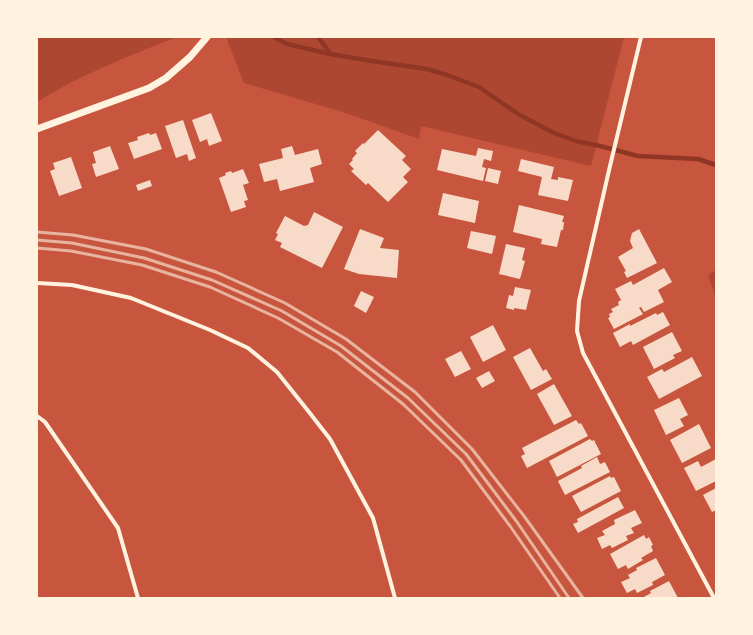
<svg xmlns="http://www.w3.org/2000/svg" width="753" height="635" font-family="'Source Serif 4',serif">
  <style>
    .green { fill: #ae4732 }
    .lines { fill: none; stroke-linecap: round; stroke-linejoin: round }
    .stream { stroke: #8f3625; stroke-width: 4.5 }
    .building { fill: #f7dbc8 }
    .minor { stroke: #fff3e0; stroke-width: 4 }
    .tertiary { stroke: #fff3e0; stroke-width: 7 }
    .rail { stroke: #e9b49f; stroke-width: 3 }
  </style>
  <rect width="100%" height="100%" fill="#c8553d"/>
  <!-- green -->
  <g class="green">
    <path d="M37,37H177C129,56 81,74 37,102Z"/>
    <polygon points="226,37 624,37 591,166 421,126 419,139 343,112 244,83"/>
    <polygon points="716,270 716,298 708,275"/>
  </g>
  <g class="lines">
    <!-- stream -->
    <g class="stream">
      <polyline points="274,37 287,44 330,54 372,61 427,69 447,75 479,87 518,114 554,133 576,141 600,146 638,156 698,159 716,165"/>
      <polyline points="318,37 330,53"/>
    </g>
  </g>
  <!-- building -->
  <g class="building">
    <polygon points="211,113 222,141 209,146 207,139 200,142 192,120"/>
    <polygon points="183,120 196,158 189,161 187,154 176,158 165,126"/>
    <polygon points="378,130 406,156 402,160 411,169 403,177 408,182 388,202 368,183 366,185 351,171 354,169 349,164 353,160 352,159 357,153 355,151 363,143 364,144"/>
    <polygon points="149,133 150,135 156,133 162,149 134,159 128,143 138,140 137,137"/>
    <polygon points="110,146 119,169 96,177 92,164 96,163 93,152"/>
    <polygon points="292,146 295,155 318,149 322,164 310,168 314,182 280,191 277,179 264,182 259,164 283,158 281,149"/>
    <polygon points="478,148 493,151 491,161 484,159 482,167 486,168 483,181 437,170 442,149 476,156"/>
    <polygon points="71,157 82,188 59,196 50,171 55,169 53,163"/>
    <polygon points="521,159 554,167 551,179 558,180 558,177 573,180 568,201 538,195 542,177 518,171"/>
    <polygon points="488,168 501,171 498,184 485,181"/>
    <polygon points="243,169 249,183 243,185 248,200 244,201 246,207 231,212 219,178 226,175 225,173 231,171 232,173"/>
    <polygon points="150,180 152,186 138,191 136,185"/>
    <polygon points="443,193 479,201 475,223 438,215"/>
    <polygon points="519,205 564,216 562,222 564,222 563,230 561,230 557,247 541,244 542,239 513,232"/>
    <polygon points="314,212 343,227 322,268 280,247 282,243 275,240 278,234 276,233 285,216 304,226 308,225"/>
    <polygon points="360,229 384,238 380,248 399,250 397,278 359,274 344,269"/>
    <polygon points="639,229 657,263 627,278 624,272 626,271 618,257 633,248 630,241 632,233"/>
    <polygon points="471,231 496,236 492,254 467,248"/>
    <polygon points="506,244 525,248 522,260 525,261 520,279 499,274"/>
    <polygon points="664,268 672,282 658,290 664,302 644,312 641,307 639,308 643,314 614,329 608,318 610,317 609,314 613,312 611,309 619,305 618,302 621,300 615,289 631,281 633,285"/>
    <polygon points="515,287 531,290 526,310 514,308 514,310 506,308 509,295 513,296"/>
    <polygon points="361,291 374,297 366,313 354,306"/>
    <polygon points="663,312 670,325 633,345 631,341 620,347 613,333 630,324 630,326 656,313 657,315"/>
    <polygon points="493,325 506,350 483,362 470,337"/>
    <polygon points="672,332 682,351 673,355 675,358 654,369 643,347"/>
    <polygon points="530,348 543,371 546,369 552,379 531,390 513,357"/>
    <polygon points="461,351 471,369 455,377 445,359"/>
    <polygon points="692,357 702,376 659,399 647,377 662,369 664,372"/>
    <polygon points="489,371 495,381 482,388 476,378"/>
    <polygon points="554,384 572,416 554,425 537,394"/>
    <polygon points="679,398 688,415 680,419 684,426 666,435 654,410"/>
    <polygon points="576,420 579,424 581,423 588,436 527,468 521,456 525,454 522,448"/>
    <polygon points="699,424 711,448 682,463 670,440"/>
    <polygon points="590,439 592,441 594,440 601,454 557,477 549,461"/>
    <polygon points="597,457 600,464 605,462 610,472 565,495 558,481 582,468 581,466"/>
    <polygon points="716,459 716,481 696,491 684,468 698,461 701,467"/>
    <polygon points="610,476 611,478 614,477 621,491 581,512 572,496"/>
    <polygon points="716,488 716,510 712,512 703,495"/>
    <polygon points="618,497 624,508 578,533 573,524 578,522 577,519"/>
    <polygon points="635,510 642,523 631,528 634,533 626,536 628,540 612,548 610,545 602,549 597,538 605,535 602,531 615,524 614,520"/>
    <polygon points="644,535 646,539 649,537 653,545 651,546 653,551 641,558 643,560 628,569 626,565 618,569 610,554"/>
    <polygon points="656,558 665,575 652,582 653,585 637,593 635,589 627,593 621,582 630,578 628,575 637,570 636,568"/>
    <polygon points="669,581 678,598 642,598 651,593 650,591"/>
  </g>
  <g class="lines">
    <!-- minor -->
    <g class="minor">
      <polyline points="641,37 610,166 579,301 577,331 583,353 714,598"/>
      <polyline points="37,283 72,285 131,298 210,330 248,348 277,372 309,412 330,439 373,518 395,598"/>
      <polyline points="37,416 45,422 118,528 138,598"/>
    </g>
    <!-- tertiary -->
    <polyline class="tertiary" points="37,129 149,88 166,78 190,57 207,37"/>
    <!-- rail -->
    <g class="rail">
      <polyline points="37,232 73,235 146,249 216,272 285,303 346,339 415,392 472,449 524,516 583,598"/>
      <polyline points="37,240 72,243 144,258 212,280 282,311 341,346 408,398 466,454 517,522 569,598"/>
      <polyline points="37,248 71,251 142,265 210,287 278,318 337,352 403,404 461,460 510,526 560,598"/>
    </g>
  </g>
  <!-- border -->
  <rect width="753" height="635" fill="none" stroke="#fff3e0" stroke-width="76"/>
</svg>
